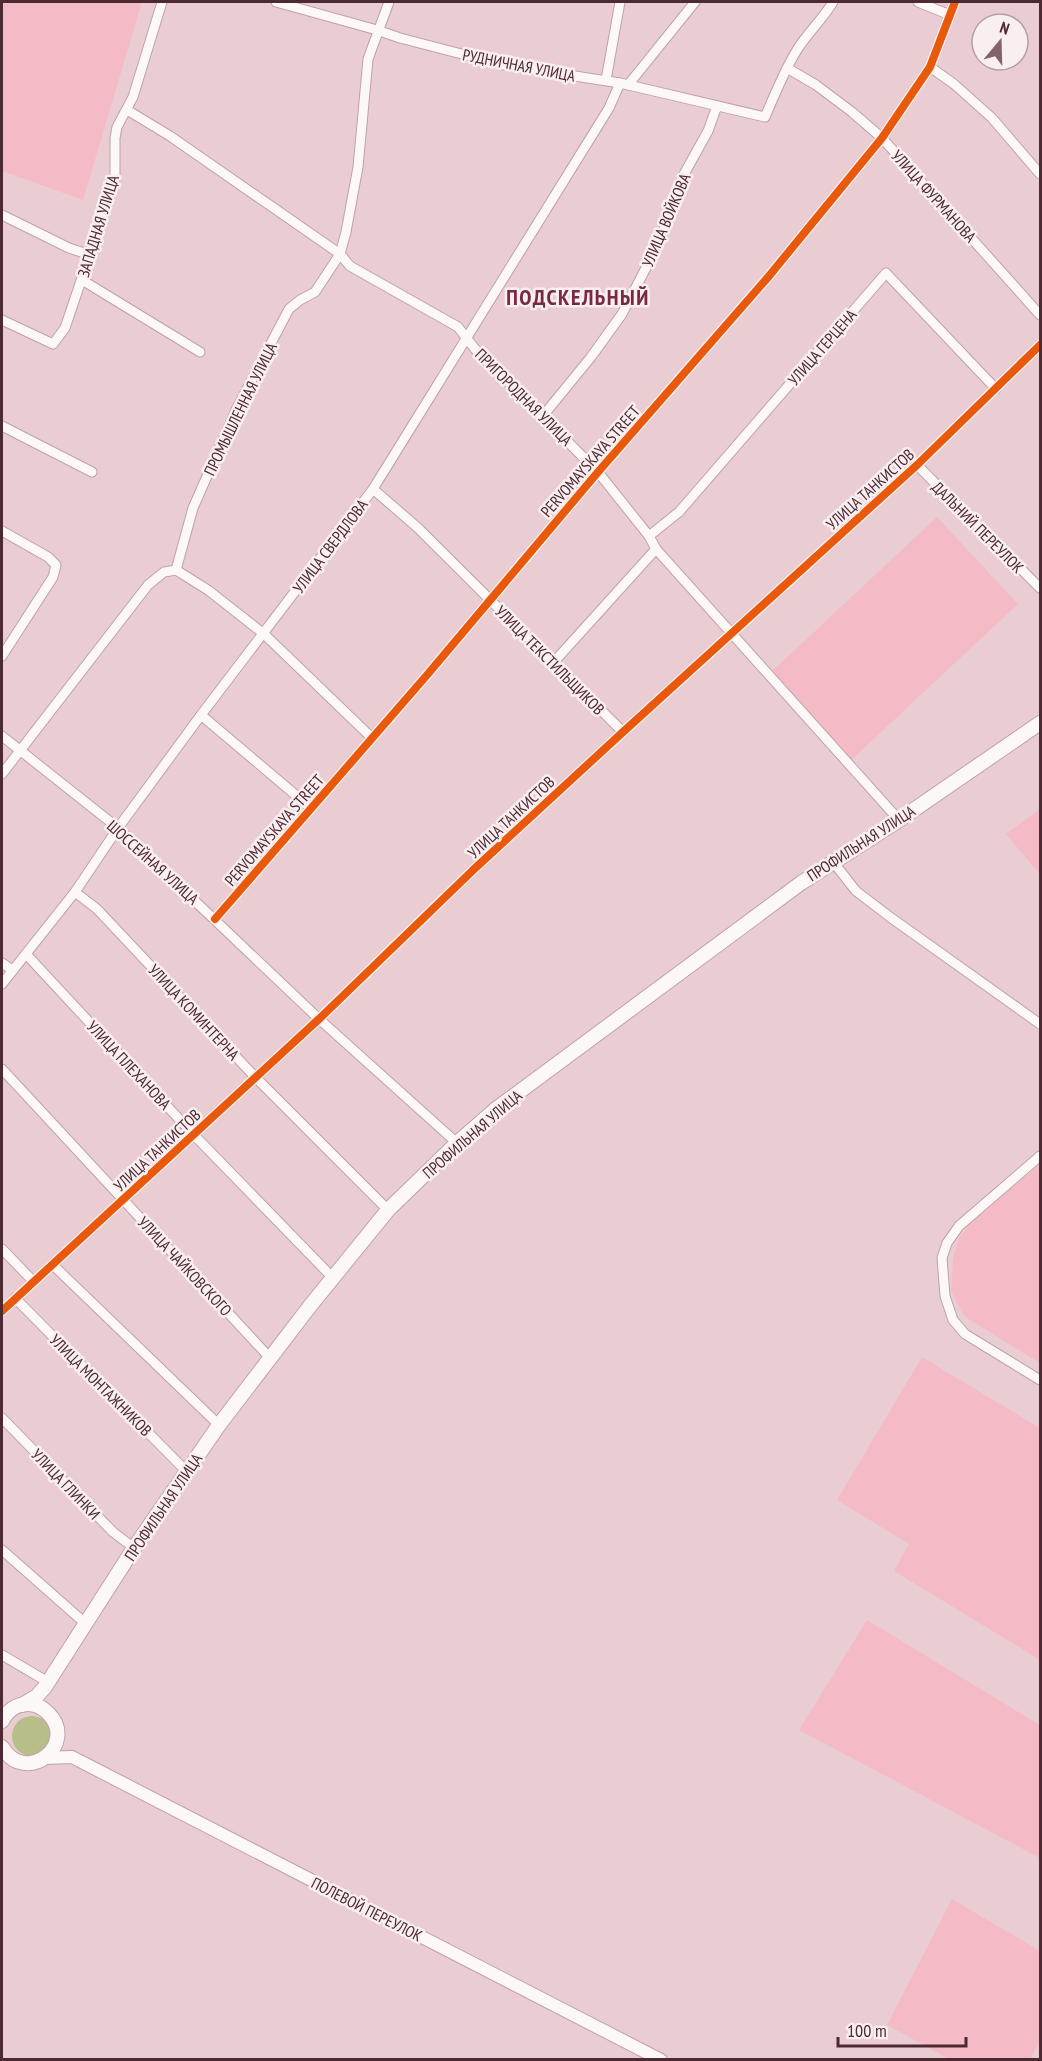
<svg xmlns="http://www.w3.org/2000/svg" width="1042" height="2061" font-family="'PT Sans Narrow',sans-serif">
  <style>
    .built { fill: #f4bbc6 }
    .green { fill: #b7be89 }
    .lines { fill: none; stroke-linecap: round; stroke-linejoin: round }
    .street-casing { stroke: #bfa2a8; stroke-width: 11 }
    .secondary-casing { stroke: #bfa2a8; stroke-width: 14 }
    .primary-casing { stroke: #bfa2a8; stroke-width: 16 }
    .street { stroke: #fcf8f8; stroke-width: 9 }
    .secondary { stroke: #fcf8f8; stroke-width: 12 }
    .primary { stroke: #fcf8f8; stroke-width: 14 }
    .cycleway-casing { stroke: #f9eff0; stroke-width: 11 }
    .cycleway { stroke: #e8590c; stroke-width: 8 }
    .labels { text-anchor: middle; stroke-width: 5; stroke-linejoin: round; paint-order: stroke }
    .street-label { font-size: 16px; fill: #4d2931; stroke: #f9eff0 }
    .district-label { font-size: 22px; font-weight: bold; letter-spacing: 1.5px; fill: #782b40; stroke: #f9eff0 }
  </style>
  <rect width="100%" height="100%" fill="#eacdd2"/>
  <!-- built -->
  <g class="built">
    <polygon points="2,2 142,2 83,200 2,171"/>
    <polygon points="937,517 1018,604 848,763 767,676"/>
    <polygon points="1040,809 1040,875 1006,834"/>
    <polygon points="1040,1164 1040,1363 965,1317 951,1291 953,1259 959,1238 969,1224"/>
    <polygon points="922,1357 1040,1428 1040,1660 894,1571 909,1544 837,1500"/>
    <polygon points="867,1620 1040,1725 1040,1858 799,1730"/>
    <polygon points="952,1899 1040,1951 1040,2041 1030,2059 949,2059 887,2025"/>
  </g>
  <!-- green -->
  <circle class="green" cx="32" cy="1736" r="20"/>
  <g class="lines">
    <defs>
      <g id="street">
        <path d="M276,2L377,30L400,38L504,65L620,83L765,117C775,94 784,71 797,50C808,32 823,19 833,2"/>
        <polyline points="918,2 950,15"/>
        <polyline points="930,67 954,84 992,118 1040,174"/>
        <polyline points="787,68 816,85 852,112 882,138 1040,315"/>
        <polyline points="606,80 620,2"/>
        <polyline points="628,85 695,2"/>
        <polyline points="127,110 170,136 340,254 350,266 458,327 475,349 598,472 649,536 656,549 899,820"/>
        <polyline points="2,215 69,248 90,255"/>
        <polyline points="82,280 200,352"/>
        <polyline points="2,320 53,344 65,328 115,180 115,138 117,127 133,97 162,2"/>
        <polyline points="542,417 591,357 622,314 660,241 683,176 708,131 717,106"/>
        <polyline points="2,426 92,472"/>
        <polyline points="917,465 1040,588"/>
        <polyline points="373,489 418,528 623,732"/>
        <polyline points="2,531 48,557 56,565 53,577 2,656"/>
        <polyline points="649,536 679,512 886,273 996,389"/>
        <polyline points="176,570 208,590 264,634 372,738"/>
        <polyline points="553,663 656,549"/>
        <polyline points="201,715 311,808"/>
        <polyline points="2,736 118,828 319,1019 457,1143"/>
        <polyline points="2,774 148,585 164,572 176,570 193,508 237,408 289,309 300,300 315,292 340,254 346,232 358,167 368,59 389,2"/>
        <polyline points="834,863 856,891 890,917 1040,1024"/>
        <polyline points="75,892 97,909 256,1078 388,1210"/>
        <polyline points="215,919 427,675 598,472 769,276 882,138 930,67 955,2"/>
        <polyline points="26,954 193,1134 333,1278"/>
        <polyline points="2,963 12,970"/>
        <polyline points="2,984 75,892 118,828 201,715 373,489 609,108 620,83"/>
        <polyline points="2,1069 270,1358"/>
        <polyline points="1040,1156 959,1226 947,1243 942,1258 945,1296 953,1320 965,1334 1040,1380"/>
        <polyline points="2,1249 33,1281"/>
        <polyline points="53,1265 219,1425"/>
        <polyline points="15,1298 187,1472"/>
        <polyline points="2,1311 319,1019 472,871 623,732 917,465 1040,345"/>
        <polyline points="2,1418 113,1532 134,1548"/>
        <polyline points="2,1550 86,1624"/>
        <polyline points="2,1655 48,1682"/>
      </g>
      <polyline id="secondary" points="45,1758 72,1757 661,2060"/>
      <g id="primary">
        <polyline points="22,1705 37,1696 45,1687 134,1548 219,1425 310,1306 388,1210 457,1143 496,1109 801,883 899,820 1040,723"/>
        <path d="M2,1721C7,1711 16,1704 28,1704C36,1704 43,1708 48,1713C79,1744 26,1787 2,1747"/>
      </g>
    </defs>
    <!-- street casing -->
    <use href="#street" class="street-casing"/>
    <!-- secondary casing -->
    <use href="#secondary" class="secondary-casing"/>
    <!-- primary casing -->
    <use href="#primary" class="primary-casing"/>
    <!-- street -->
    <use href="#street" class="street"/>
    <!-- secondary -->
    <use href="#secondary" class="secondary"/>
    <!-- primary -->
    <use href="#primary" class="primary"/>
    <defs>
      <g id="cycleway">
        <polyline points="215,919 427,675 598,472 769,276 882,138 930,67 955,2"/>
        <polyline points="2,1311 319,1019 472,871 623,732 917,465 1040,345"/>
      </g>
    </defs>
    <!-- cycleway casing -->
    <use href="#cycleway" class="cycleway-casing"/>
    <!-- cycleway -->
    <use href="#cycleway" class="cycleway"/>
  </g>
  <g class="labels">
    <!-- street labels -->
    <g class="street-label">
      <text transform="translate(519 65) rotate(11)" y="6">РУДНИЧНАЯ УЛИЦА</text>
      <text transform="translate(934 196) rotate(48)" y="6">УЛИЦА ФУРМАНОВА</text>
      <text transform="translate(666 220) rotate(-67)" y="6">УЛИЦА ВОЙКОВА</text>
      <text transform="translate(98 226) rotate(-73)" y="6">ЗАПАДНАЯ УЛИЦА</text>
      <text transform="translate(822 347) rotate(-49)" y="6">УЛИЦА ГЕРЦЕНА</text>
      <text transform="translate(524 397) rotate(45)" y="6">ПРИГОРОДНАЯ УЛИЦА</text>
      <text transform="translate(240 409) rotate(-64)" y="6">ПРОМЫШЛЕННАЯ УЛИЦА</text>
      <text transform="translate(590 461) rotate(-49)" y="6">PERVOMAYSKAYA STREET</text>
      <text transform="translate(870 489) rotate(-42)" y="6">УЛИЦА ТАНКИСТОВ</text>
      <text transform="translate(978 527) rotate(45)" y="6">ДАЛЬНИЙ ПЕРЕУЛОК</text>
      <text transform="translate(330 546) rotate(-53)" y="6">УЛИЦА СВЕРДЛОВА</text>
      <text transform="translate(550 660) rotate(45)" y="6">УЛИЦА ТЕКСТИЛЬЩИКОВ</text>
      <text transform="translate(511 817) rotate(-43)" y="6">УЛИЦА ТАНКИСТОВ</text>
      <text transform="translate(274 830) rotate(-49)" y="6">PERVOMAYSKAYA STREET</text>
      <text transform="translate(861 843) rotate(-33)" y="6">ПРОФИЛЬНАЯ УЛИЦА</text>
      <text transform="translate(153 862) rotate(42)" y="6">ШОССЕЙНАЯ УЛИЦА</text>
      <text transform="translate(194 1012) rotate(47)" y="6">УЛИЦА КОМИНТЕРНА</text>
      <text transform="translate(129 1065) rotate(47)" y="6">УЛИЦА ПЛЕХАНОВА</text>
      <text transform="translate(472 1134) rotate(-41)" y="6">ПРОФИЛЬНАЯ УЛИЦА</text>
      <text transform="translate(157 1150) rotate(-43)" y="6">УЛИЦА ТАНКИСТОВ</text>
      <text transform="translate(185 1266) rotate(47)" y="6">УЛИЦА ЧАЙКОВСКОГО</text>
      <text transform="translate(101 1385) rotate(45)" y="6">УЛИЦА МОНТАЖНИКОВ</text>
      <text transform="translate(66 1484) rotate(46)" y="6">УЛИЦА ГЛИНКИ</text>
      <text transform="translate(163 1507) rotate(-56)" y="6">ПРОФИЛЬНАЯ УЛИЦА</text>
      <text transform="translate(367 1909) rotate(27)" y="6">ПОЛЕВОЙ ПЕРЕУЛОК</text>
    </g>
    <!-- district labels -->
    <g class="district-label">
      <text x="578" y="305">ПОДСКЕЛЬНЫЙ</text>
    </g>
  </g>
  <!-- border -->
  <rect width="1042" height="2061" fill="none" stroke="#4d2931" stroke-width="6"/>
  <!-- north arrow -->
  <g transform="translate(1000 42) rotate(19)"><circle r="28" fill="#f9eff0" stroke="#b4a0a4" stroke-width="1.5"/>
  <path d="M0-4.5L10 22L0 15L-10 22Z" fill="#846269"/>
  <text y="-9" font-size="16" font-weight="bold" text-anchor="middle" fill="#4d2931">N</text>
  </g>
  <!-- scale -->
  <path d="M838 2037v9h128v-9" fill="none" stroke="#4d2931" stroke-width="3"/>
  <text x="847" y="2037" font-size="18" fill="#4d2931" stroke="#f9eff0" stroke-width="4.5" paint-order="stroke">100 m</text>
</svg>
